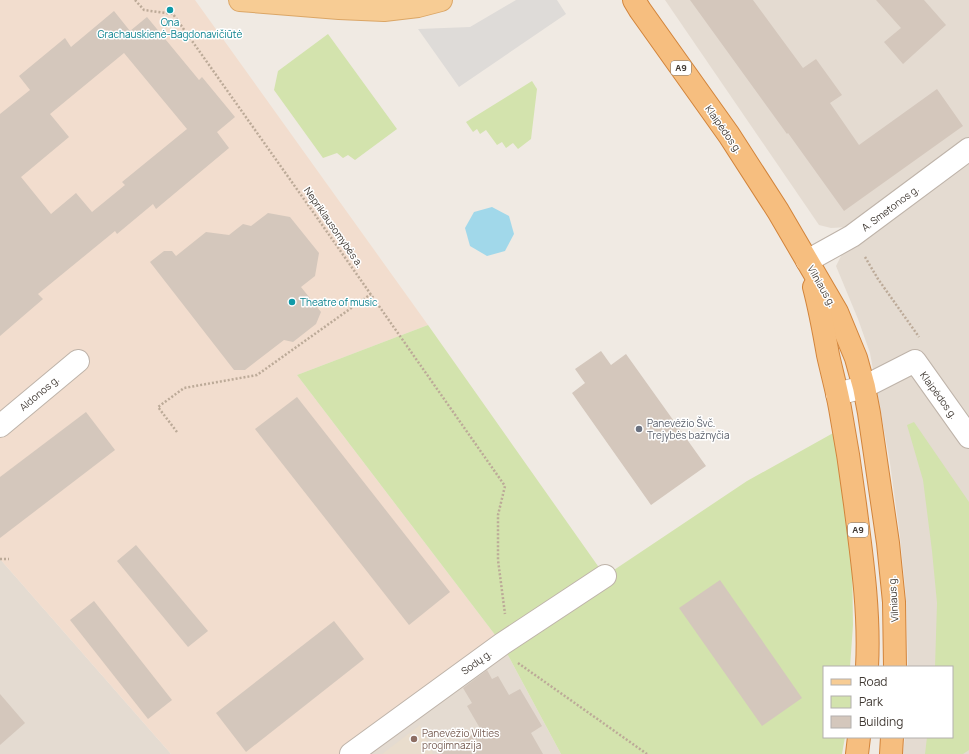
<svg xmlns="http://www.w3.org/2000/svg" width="969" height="754" font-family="Manrope,sans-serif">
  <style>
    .residential { fill: #e4dbd1 }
    .commercial { fill: #f2ddce }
    .education { fill: #e9ddcd }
    .green { fill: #d3e3ad }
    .parking { fill: #dedbd8 }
    .water { fill: #a1d8ea }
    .building { fill: #d4c7bc; fill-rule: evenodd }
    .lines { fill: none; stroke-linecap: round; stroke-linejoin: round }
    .minor-casing { stroke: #beb3a9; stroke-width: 24 }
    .primary-casing { stroke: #dba666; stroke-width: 24 }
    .trunk-casing { stroke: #d2843b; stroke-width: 24 }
    .path { stroke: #bcaa98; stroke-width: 2.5; stroke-dasharray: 2 2; stroke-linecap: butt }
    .minor { stroke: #fff; stroke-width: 22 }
    .primary { stroke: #f7cc94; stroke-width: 22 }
    .trunk { stroke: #f6be7f; stroke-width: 22 }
    .culture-dot { fill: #0f9aa8; stroke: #fff; stroke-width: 1.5 }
    .worship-dot { fill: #6b7280; stroke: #fff; stroke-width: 1.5 }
    .education-dot { fill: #8d6e63; stroke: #fff; stroke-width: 1.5 }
    .labels { text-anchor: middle; stroke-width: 3; stroke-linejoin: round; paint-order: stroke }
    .shield { fill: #fff; stroke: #7a7571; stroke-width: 1 }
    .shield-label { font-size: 9px; font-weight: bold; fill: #413a34 }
    .culture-label { font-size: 10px; fill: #0d838f; stroke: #fff }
    .street-label { font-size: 10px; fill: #413a34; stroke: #fff }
    .worship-label { font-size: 10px; fill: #5b616d; stroke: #fff; text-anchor: start }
    .education-label { font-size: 10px; fill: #785e54; stroke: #fff; text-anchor: start }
  </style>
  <rect width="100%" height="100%" fill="#f0eae3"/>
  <!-- residential -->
  <g class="residential">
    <polygon points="665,0 969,0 969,137 848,227 831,228 819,225"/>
    <polygon points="969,159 969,754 903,754 905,737 952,737 952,667 908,667 906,597 900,537 890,463 870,353 858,319 836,266 842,254"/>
    <polygon points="0,559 171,754 0,754"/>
    <polygon points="502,644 561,754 351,754"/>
  </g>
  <!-- commercial -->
  <polygon class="commercial" points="0,0 195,0 428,325 297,375 502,644 351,754 171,754 0,559"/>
  <!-- education -->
  <polygon class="education" points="420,725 433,754 382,754"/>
  <!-- green -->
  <g class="green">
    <polygon points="328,34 397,129 355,160 348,155 343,158 337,153 323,158 274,90 278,71"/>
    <polygon points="532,81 537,89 531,139 518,149 513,143 506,148 502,142 497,145 486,130 480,134 477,129 473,132 466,122"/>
    <polygon points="428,325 605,576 747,481 835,432 852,555 853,625 850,667 824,667 824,737 845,737 842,754 561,754 502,644 297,375"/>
    <polygon points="914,422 969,502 969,750 963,754 925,754 927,737 952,737 952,667 935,667 937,603 932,551 923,480 907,425"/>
  </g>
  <!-- parking -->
  <polygon class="parking" points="516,0 557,0 566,14 459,87 418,29 470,27"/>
  <!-- water -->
  <polygon class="water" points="492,207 509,216 514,234 505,251 487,256 470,246 465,228 474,212"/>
  <!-- building -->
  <g class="building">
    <polygon points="690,0 753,0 803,68 816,59 842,95 830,103 859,145 937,89 963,126 844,211 788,133 787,134"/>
    <polygon points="876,0 924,0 946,25 903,64 884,42 901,28"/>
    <path d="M114,11L130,31L147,17L199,80L202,77L235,117L217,132L229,148L156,209L153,204L117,234L115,231L38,294L43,299L0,336V114L30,90L19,76L65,38L71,47ZM124,53L187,129L122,182L125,185L92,212L76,193L51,214L21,177L69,137L50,114Z"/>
    <polygon points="268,213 290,217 319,253 315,276 301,287 321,312 316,324 293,342 284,340 245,370 234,370 150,262 164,251 172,251 176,256 206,232 229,235 243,224 251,226"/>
    <polygon points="601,351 611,365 626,354 706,466 651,505 572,393 585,383 575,369"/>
    <polygon points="297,397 450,592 409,625 255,429"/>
    <polygon points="86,412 115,450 0,538 0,477"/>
    <polygon points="136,545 208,631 188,647 117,561"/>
    <polygon points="720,580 802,698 762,726 679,608"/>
    <polygon points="94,601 172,700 148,719 70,620"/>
    <polygon points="334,621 364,659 246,752 216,713"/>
    <polygon points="487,670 492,679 498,676 509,695 520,689 542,726 531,733 543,754 438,754 481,730 467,706 472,703 463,688"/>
    <polygon points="0,694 25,723 0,745"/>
  </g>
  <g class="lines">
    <defs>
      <g id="minor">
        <polyline points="807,261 852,236 969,149"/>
        <polyline points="837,394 864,387 915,361 969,437"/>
        <polyline points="0,426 78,361"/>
        <polyline points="351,754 502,644 605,576"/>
      </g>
      <polyline id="primary" points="240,0 339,8 384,10 418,6 441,0"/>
      <g id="trunk">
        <polyline points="634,0 640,10 729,135 778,211 837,312 856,358 864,387 869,413 888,543 894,602 895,667"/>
        <path d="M814,287C820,310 824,332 828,355C832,373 837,391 840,408C846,440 851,472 855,504C862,558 870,613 867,667"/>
        <polyline points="857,754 859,737"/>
        <polyline points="891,754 892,737"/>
      </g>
    </defs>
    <!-- minor casing -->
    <use href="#minor" class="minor-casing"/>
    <!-- primary casing -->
    <use href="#primary" class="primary-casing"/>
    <!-- trunk casing -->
    <use href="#trunk" class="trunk-casing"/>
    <!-- path -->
    <g class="path">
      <polyline points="135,0 144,10 173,14 318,219 505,486 498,515 498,560 505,614"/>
      <polyline points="865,257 878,279 919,337"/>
      <polyline points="177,432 158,407 184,388 257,375 371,294"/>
      <polyline points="0,559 9,559"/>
      <polyline points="518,663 647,754"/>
    </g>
    <!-- minor -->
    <use href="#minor" class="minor"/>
    <!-- primary -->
    <use href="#primary" class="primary"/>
    <!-- trunk -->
    <use href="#trunk" class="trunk"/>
  </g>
  <!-- markers -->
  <g class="culture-dot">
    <circle cx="170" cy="10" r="4"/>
    <circle cx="292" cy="302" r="4"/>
  </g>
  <circle class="worship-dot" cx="639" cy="429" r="4"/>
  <circle class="education-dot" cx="414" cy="739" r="4"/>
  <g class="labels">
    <!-- shield labels -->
    <g class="shield">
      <rect x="671" y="61" width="20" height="14" rx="3"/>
      <rect x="848" y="523" width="20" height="14" rx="3"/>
    </g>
    <g class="shield-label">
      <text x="681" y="71">A9</text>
      <text x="858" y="533">A9</text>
    </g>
    <!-- culture labels -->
    <g class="culture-label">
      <text x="170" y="26">Ona<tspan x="170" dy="12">Grachauskienė-Bagdonavičiūtė</tspan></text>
      <text x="300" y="306" text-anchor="start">Theatre of music</text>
    </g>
    <!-- street labels -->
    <g class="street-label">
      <text transform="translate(724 129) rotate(55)" y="4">Klaipėdos g.</text>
      <text transform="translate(890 208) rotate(-37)" y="4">A. Smetonos g.</text>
      <text transform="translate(334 227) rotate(55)" y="4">Nepriklausomybės a.</text>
      <text transform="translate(822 286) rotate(60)" y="4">Vilniaus g.</text>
      <text transform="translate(39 393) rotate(-40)" y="4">Aldonos g.</text>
      <text transform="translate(939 395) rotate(54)" y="4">Klaipėdos g.</text>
      <text transform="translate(893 599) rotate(-94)" y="4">Vilniaus g.</text>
      <text transform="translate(476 662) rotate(-36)" y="4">Sodų g.</text>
    </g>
    <!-- worship labels -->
    <g class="worship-label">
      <text x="647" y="427">Panevėžio Švč.<tspan x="647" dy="12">Trejybės bažnyčia</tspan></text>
    </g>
    <!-- education labels -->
    <g class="education-label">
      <text x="422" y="737">Panevėžio Vilties<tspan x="422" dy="12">progimnazija</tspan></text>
    </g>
  </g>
  <!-- legend -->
  <rect x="823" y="666" width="130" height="72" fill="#ffffff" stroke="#b3b0ae"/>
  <rect x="831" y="679" width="20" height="6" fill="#f7cc94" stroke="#b3b0ae"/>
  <text x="859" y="686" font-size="12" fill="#413a34">Road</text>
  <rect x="831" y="696" width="20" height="12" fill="#d3e3ad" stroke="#b3b0ae"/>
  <text x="859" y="706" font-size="12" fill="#413a34">Park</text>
  <rect x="831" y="716" width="20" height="12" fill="#d4c7bc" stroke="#b3b0ae"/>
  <text x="859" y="726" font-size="12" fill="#413a34">Building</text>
</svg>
